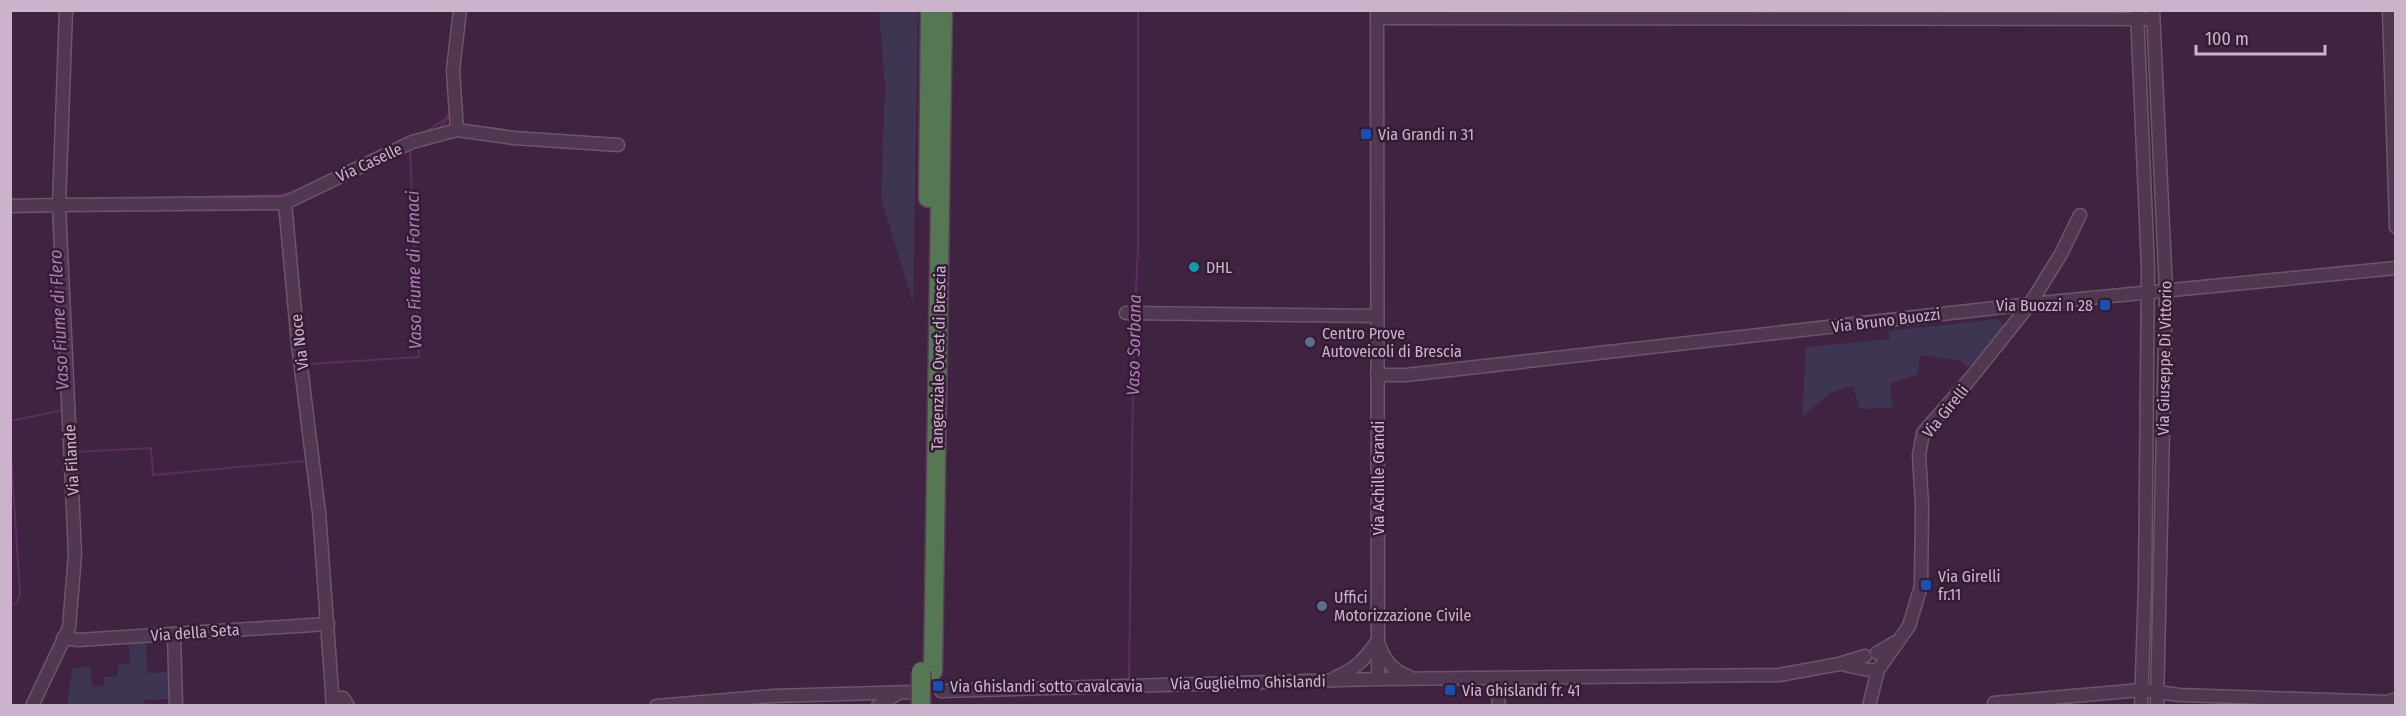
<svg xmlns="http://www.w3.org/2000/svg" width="2406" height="716" font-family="'Fira Sans Condensed',sans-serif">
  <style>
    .green { fill: #3d3552 }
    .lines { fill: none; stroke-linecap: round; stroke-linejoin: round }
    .stream { stroke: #5c2e5e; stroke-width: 2 }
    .minor-casing { stroke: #6d556e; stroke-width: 15 }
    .highway-casing { stroke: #573f58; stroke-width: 21 }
    .minor { stroke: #4f3850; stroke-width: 12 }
    .highway { stroke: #557754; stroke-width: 18 }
    .highway-bridge-casing { stroke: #573f58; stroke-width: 21; stroke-linecap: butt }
    .highway-bridge { stroke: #557754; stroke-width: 18 }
    .transit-dot { fill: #1a4fb4; stroke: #341c35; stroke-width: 2 }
    .culture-dot { fill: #0f9aa8; stroke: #341c35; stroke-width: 2 }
    .service-dot { fill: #5c6f8a; stroke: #341c35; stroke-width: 2 }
    .labels { text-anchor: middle; stroke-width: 5; stroke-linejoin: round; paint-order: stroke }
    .poi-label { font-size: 16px; fill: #cbb4cb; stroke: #341c35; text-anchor: start }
    .street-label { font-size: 16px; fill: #cbb4cb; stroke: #341c35 }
    .water-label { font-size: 18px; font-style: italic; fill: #b17ab4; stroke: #341c35 }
  </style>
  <rect width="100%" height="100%" fill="#3f2340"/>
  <!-- green -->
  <g class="green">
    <polygon points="879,11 918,11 913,303 881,199 885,86"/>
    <polygon points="1998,319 2004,326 1968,368 1961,361 1920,355 1918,374 1890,384 1893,408 1860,409 1853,386 1830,393 1802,417 1806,347 1890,339 1888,331"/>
    <polygon points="146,638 147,673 174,672 172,699 144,700 144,705 67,706 72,669 91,666 92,687 104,685 104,677 118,676 118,665 130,663 128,639"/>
  </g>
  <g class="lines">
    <!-- stream -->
    <g class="stream">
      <polyline points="438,130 449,116"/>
      <polyline points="423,133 444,120 451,111"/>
      <polyline points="152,198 279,195 295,192"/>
      <polyline points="53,215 62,389"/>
      <polyline points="1135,308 1138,250 1138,10"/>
      <polyline points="310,364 419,357 410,149"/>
      <polyline points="309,373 313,418"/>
      <polyline points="10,421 64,410"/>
      <polyline points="10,439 20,594 17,602 10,606"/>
      <polyline points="74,452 151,448 153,475 306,461 291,337"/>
      <polyline points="1129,679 1134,316"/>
    </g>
    <defs>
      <g id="minor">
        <polyline points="66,10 59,205 285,203 298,344 319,512 333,706"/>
        <polyline points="2153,10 2166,291 2157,706"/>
        <polyline points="2389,10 2396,227"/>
        <polyline points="1377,11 1378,679"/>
        <polyline points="2137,12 2148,268 2145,586 2141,706"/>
        <polyline points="1377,18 2153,19"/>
        <polyline points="457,130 453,70 460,10"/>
        <polyline points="285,203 412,142 457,130 514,138 618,145"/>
        <polyline points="10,206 59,205 75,554 69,628 32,706"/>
        <polyline points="1126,313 1377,316"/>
        <polyline points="1377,375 1406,375 2030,304 2396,268"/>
        <polyline points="174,634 176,706"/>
        <polyline points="63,638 78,640 328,624"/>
        <path d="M1380,647C1385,661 1393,671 1408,676"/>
        <polyline points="1877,653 1894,643"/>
        <polyline points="1845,665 1869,670 1878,670 1909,626 1921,586 1922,505 1919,455 1923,433 1970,379 2030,304 2061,254 2080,215"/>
        <path d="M1336,677C1356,669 1366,658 1378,640"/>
        <polyline points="941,691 1378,679 1779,675 1839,664 1865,656"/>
        <polyline points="332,699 343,698 348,706"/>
        <polyline points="1994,703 2141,690 2180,695 2387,702 2396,699"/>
        <polyline points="656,706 773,696 914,692"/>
        <polyline points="878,706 897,694"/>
        <polyline points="1499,706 1497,686 1509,678"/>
        <polyline points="1869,706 1878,670"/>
      </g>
      <g id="highway">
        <polyline points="928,198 930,12"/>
        <polyline points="933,671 943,10"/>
      </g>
    </defs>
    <!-- minor casing -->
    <use href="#minor" class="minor-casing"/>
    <!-- highway casing -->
    <use href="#highway" class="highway-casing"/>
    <!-- minor -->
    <use href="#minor" class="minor"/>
    <!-- highway -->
    <use href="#highway" class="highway"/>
    <defs>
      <polyline id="highway-bridge" points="921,706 921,671"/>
    </defs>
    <!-- highway-bridge casing -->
    <use href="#highway-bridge" class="highway-bridge-casing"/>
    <!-- highway-bridge -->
    <use href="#highway-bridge" class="highway-bridge"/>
  </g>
  <!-- markers -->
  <g class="transit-dot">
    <rect x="1360" y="128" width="12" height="12" rx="3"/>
    <rect x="2099" y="299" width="12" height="12" rx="3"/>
    <rect x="1920" y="579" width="12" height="12" rx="3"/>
    <rect x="932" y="680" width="12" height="12" rx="3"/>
    <rect x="1444" y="684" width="12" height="12" rx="3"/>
  </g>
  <circle class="culture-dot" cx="1194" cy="267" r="6"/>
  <g class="service-dot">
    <circle cx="1310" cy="342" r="6"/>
    <circle cx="1322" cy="606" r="6"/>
  </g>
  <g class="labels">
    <!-- poi labels -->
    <g class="poi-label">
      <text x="1378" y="140">Via Grandi n 31</text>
      <text x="1206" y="273">DHL</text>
      <text x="2093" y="311" text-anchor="end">Via Buozzi n 28</text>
      <text x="1322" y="339">Centro Prove<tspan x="1322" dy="18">Autoveicoli di Brescia</tspan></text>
      <text x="1938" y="582">Via Girelli<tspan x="1938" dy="18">fr.11</tspan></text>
      <text x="1334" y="603">Uffici<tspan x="1334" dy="18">Motorizzazione Civile</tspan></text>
      <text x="950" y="692">Via Ghislandi sotto cavalcavia</text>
      <text x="1462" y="696">Via Ghislandi fr. 41</text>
    </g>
    <!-- street labels -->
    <g class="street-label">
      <text transform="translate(369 162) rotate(-25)" y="6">Via Caselle</text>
      <text transform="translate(1886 320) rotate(-7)" y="6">Via Bruno Buozzi</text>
      <text transform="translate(299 342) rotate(-97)" y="6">Via Noce</text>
      <text transform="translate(938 358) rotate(-89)" y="6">Tangenziale Ovest di Brescia</text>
      <text transform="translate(2164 358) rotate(-89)" y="6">Via Giuseppe Di Vittorio</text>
      <text transform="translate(1945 411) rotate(-51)" y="6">Via Girelli</text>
      <text transform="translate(71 460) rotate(-93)" y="6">Via Filande</text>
      <text transform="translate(1378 478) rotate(-90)" y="6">Via Achille Grandi</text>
      <text transform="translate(195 632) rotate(-4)" y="6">Via della Seta</text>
      <text transform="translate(1248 682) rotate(-1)" y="6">Via Guglielmo Ghislandi</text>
    </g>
    <!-- water labels -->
    <g class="water-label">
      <text transform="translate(414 270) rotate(-91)" y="6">Vaso Fiume di Fornaci</text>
      <text transform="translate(59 320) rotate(-93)" y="6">Vaso Fiume di Flero</text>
      <text transform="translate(1134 345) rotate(-89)" y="6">Vaso Sorbana</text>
    </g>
  </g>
  <!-- border -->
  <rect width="2406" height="716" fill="none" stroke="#cbb4cb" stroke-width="24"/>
  <!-- scale -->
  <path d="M2196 45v9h129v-9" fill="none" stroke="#cbb4cb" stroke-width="3"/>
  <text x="2205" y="45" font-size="18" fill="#cbb4cb" stroke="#341c35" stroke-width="4.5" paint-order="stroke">100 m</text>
</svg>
